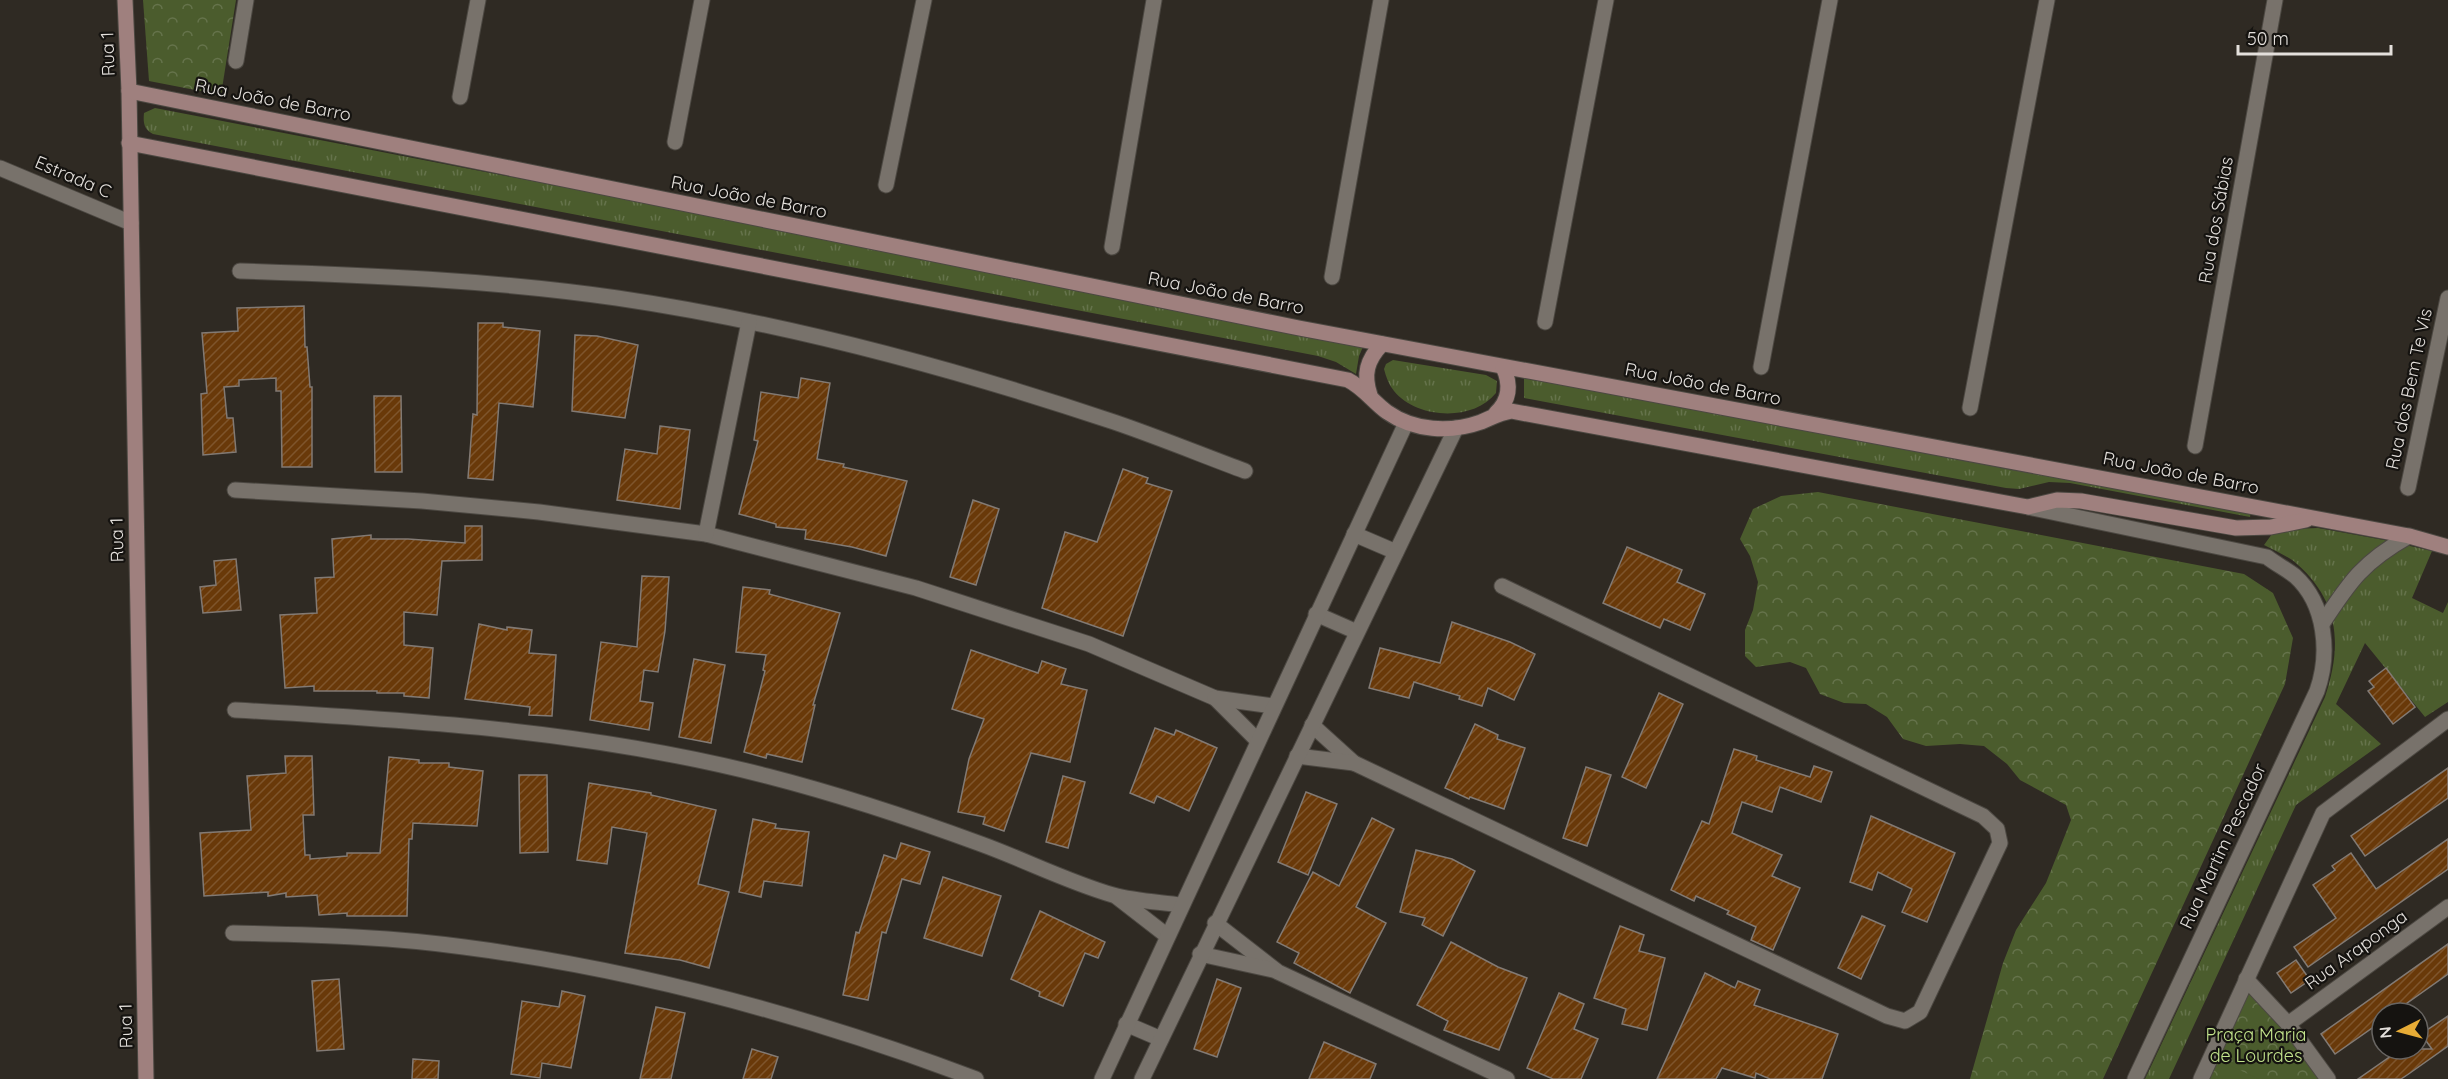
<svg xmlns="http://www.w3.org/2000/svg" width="2448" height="1079" font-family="Quicksand,sans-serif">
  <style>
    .grass { fill: url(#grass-tufts) }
    .forest { fill: url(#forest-crowns) }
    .garden { fill: #4b5c2d }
    .building { fill: url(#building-hatch); stroke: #827a74; stroke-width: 1.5 }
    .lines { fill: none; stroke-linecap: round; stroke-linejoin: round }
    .street-casing { stroke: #4c4842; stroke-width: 17 }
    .secondary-casing { stroke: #4c4842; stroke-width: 17 }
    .street { stroke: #78726b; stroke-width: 15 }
    .secondary { stroke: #9f807e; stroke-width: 15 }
    .labels { text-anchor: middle; stroke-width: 4.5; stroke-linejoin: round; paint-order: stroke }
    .street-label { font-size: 18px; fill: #e4e0dc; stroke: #151310 }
    .park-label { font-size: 18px; fill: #c3e48c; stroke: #151310 }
  </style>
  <defs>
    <pattern id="grass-tufts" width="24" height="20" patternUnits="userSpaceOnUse" patternTransform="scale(1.5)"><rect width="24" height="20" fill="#4b5c2d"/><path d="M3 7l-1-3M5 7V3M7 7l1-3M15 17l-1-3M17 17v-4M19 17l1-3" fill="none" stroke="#65734b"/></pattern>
    <pattern id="forest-crowns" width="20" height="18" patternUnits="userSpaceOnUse" patternTransform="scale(1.5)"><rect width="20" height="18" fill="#4b5c2d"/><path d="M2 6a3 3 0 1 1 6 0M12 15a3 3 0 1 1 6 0" fill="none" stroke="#65734b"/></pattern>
    <pattern id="building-hatch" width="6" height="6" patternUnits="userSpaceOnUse" patternTransform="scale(1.5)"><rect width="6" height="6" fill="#693909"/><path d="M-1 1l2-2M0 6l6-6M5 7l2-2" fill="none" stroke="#7e552c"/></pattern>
  </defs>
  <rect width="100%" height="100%" fill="#2f2a23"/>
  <!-- grass -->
  <g class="grass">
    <path d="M155,108L1365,342L1359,356L1356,374L1336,362L1318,356L153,134C144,129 143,123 144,113Z"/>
    <path d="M1393,360L1486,375L1497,381L1496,393C1473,422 1417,419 1394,391C1389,385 1386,377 1384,369L1386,364Z"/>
    <polygon points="1524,378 2251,512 2250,517 2070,483 2049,482 2019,489 2006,488 1524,398"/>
    <path d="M2318,528L2384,540L2432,551L2412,598L2443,613L2448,602V702L2425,717L2365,643L2336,704L2381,744L2296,805L2169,1079H2145L2325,697C2342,646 2340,602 2297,564C2288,556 2275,551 2264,545L2272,534L2290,529Z"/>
  </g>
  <!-- forest -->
  <g class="forest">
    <polygon points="143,0 236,0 221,95 149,81"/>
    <polygon points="1818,492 2244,574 2273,593 2293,638 2285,684 2103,1079 1970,1079 2003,963 2016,930 2046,883 2071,820 2066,805 2020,780 2007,764 1984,746 1960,744 1926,746 1903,739 1887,717 1866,704 1844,703 1820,694 1806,668 1790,662 1756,667 1745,656 1745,630 1753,610 1758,582 1750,556 1740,539 1753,509 1781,496"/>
    <polygon points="2246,982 2326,1079 2203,1079"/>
  </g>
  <!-- garden -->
  <polygon class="garden" points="2224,1063 2259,1079 2217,1079"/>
  <!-- building -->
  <g class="building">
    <polygon points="304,306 305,347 307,347 310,387 312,387 312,467 282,467 281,391 276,391 276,378 239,380 239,386 224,387 227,418 233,418 236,452 203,455 201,394 207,393 202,333 238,331 237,308"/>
    <polygon points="478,323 503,323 503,327 540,331 533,407 499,403 493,480 468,478 473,414 477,415"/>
    <polygon points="575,335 597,336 638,345 625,418 572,411"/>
    <polygon points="801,378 830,383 817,459 844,464 843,467 907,481 886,556 852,547 805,539 806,530 776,527 776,524 739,514 758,441 754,440 761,392 798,398"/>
    <polygon points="374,396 401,396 402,472 375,472"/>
    <polygon points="660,426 690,430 680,509 617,500 625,449 657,454"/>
    <polygon points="1123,469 1148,478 1146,483 1172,491 1123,636 1042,608 1065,532 1097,542"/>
    <polygon points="973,500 999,509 976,585 950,577"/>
    <polygon points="465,526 482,526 482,560 442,561 437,615 404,612 404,645 433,648 429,698 404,696 404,693 377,693 377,691 314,691 314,686 285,688 280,615 317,613 315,578 334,577 332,539 371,535 371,539 408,539 465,543"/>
    <polygon points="1627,547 1682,570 1677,582 1705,594 1690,630 1664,619 1660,628 1603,603"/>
    <polygon points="236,559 241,610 203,613 200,587 216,585 214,561"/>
    <polygon points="642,576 669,577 665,631 658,672 644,670 640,701 653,703 649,730 590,720 601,642 637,647"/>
    <polygon points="743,587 770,590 769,594 840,613 813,705 815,705 802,762 767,754 766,758 744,752 765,671 763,670 766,655 736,652"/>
    <polygon points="1452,622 1510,642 1535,654 1514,700 1488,688 1482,706 1459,699 1460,696 1414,682 1409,698 1369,688 1380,648 1440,663"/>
    <polygon points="479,624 507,630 507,627 532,630 529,653 556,655 552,716 529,715 530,707 465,699"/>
    <polygon points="971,650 1038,673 1042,661 1066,669 1061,684 1087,690 1070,762 1031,753 1004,831 983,824 985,817 958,812 969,759 984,719 952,709"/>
    <polygon points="694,659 725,665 711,743 679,737"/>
    <polygon points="2386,668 2415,707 2393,724 2368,691 2374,687 2369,681"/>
    <polygon points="1659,693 1683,704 1646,788 1622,777"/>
    <polygon points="1475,724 1498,735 1497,739 1525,748 1504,809 1470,797 1469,799 1445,788"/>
    <polygon points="1155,728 1174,735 1176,730 1217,748 1189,811 1157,796 1154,803 1130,793"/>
    <polygon points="1734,749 1757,756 1756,760 1810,777 1814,766 1832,772 1821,802 1780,787 1772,812 1742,802 1732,833 1782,855 1772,876 1800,888 1773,950 1751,940 1756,927 1727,914 1729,911 1696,896 1694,901 1671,890 1702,821 1709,824"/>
    <polygon points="285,756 312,756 314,815 303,815 305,855 310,855 310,859 347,856 347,853 380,853 389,757 419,760 419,763 449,763 449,767 483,771 477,826 413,823 412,839 409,839 407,916 347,916 347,913 319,915 317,895 286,897 286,893 268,896 268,892 204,896 200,833 251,830 247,776 286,773"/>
    <polygon points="1586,767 1611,775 1587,846 1563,838"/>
    <polygon points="2448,768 2448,798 2365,856 2351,836"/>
    <polygon points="519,775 547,775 548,852 520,853"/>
    <polygon points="1063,776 1085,782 1068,848 1046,842"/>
    <polygon points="589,783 651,793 651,795 716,810 698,884 729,892 709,968 680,960 625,953 647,833 612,827 607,864 577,860"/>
    <polygon points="1306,792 1337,804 1308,875 1278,862"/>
    <polygon points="1871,816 1955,853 1927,922 1902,912 1912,889 1878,872 1872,890 1850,882"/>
    <polygon points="1372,818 1394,829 1356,907 1386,923 1350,993 1294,963 1299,953 1277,942 1313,872 1339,886"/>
    <polygon points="753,819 776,824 775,828 809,832 802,886 764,881 761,897 739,892"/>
    <polygon points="2448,839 2448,869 2308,967 2294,947 2336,918 2313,885 2335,870 2332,866 2351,853 2376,889"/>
    <polygon points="901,843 930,852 920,884 902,879 886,933 882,932 868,1000 843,995 856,932 859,933 884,855 896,859"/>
    <polygon points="1416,850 1452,859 1475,871 1443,936 1422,925 1425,918 1400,912"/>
    <polygon points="943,877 1001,896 982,956 924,938"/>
    <polygon points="1040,911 1105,942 1098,958 1085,953 1063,1006 1039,996 1040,992 1011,979"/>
    <polygon points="1862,916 1885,926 1861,979 1838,968"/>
    <polygon points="1620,926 1644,935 1639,951 1665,958 1647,1030 1622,1024 1626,1009 1594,998"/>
    <polygon points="1451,942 1498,967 1527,978 1499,1050 1444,1030 1448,1021 1417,1005"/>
    <polygon points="2448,944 2448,974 2393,1013 2382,1013 2382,1021 2335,1054 2321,1034"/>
    <polygon points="2296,960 2310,980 2291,993 2277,973"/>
    <polygon points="1705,973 1735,988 1738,981 1760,990 1754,1005 1838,1034 1822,1079 1770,1079 1756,1073 1755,1078 1722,1068 1716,1079 1657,1079"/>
    <polygon points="339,979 344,1049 317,1051 312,981"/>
    <polygon points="1217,979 1241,988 1217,1057 1194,1049"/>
    <polygon points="562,991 585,996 571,1068 542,1063 540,1078 511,1074 522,1001 559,1007"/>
    <polygon points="1559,993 1584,1004 1574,1029 1598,1039 1581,1079 1553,1079 1527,1068"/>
    <polygon points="656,1007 685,1013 671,1079 640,1079"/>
    <polygon points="2448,1016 2448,1046 2410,1073 2401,1079 2358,1079 2401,1049 2432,1049 2421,1034"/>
    <polygon points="1324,1042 1376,1064 1370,1079 1309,1079"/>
    <polygon points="752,1049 778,1057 771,1079 743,1079"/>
    <polygon points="413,1059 439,1061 438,1079 412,1079"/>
  </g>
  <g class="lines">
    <defs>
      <g id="street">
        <polyline points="236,61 246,0"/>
        <polyline points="460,97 478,0"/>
        <polyline points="675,142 702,0"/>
        <polyline points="0,168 131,223"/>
        <polyline points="886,185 924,0"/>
        <polyline points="1112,247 1154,0"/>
        <path d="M240,271C366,275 492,280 617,298C786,323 953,368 1114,422C1158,437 1202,455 1245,471"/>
        <polyline points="1332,277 1381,0"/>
        <polyline points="1545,322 1606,0"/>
        <polyline points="1761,367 1830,0"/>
        <polyline points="1970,408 2047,0"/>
        <polyline points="2195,446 2275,0"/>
        <polyline points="2408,488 2448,298"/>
        <polyline points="235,490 422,501 539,512 706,534 916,588 1089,644 1215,698 1273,706"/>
        <path d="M2028,507L2267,557C2276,564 2286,569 2295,576C2326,604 2330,654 2317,691L2135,1079"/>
        <polyline points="706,534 749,322"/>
        <polyline points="1354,534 1396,552"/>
        <polyline points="1316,614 1357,632"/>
        <path d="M2322,624C2350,581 2363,562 2409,536"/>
        <polyline points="1215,698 1257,740"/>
        <path d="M235,710C413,720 593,731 767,776C837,794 913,819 981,844C1025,860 1068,882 1113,895C1134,901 1159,902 1181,905"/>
        <polyline points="1312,725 1354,763 1887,1016 1905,1021 1920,1012 2000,843 1997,829 1983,816 1502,586"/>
        <polyline points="1297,756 1354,763"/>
        <polyline points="1117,897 1166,935"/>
        <polyline points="1215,923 1278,972 1507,1079"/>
        <path d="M233,933C311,935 387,936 464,947C641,970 809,1016 976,1079"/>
        <polyline points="1200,954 1273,970"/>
        <polyline points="2246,979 2288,1024 2328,1079"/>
        <polyline points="1126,1024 1161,1039"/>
        <polyline points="2288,1024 2448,907"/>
        <polyline points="1102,1079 1406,423"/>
        <polyline points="1142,1079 1456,428"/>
        <polyline points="2201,1079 2323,813 2448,719"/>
      </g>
      <g id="secondary">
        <polyline points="125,0 129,91 146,1079"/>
        <polyline points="129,91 1299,328 2409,536 2448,547"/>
        <path d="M129,143L1348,380C1364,388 1373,402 1387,412C1414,431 1450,433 1481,422C1491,418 1499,413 1511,411L2028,507L2057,500L2081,501L2236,528L2271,527L2306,520"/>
        <path d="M1370,395C1363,374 1367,360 1382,344"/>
        <path d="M1496,413C1510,400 1511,384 1503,367"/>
      </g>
    </defs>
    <!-- street casing -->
    <use href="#street" class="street-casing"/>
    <!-- secondary casing -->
    <use href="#secondary" class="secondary-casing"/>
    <!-- street -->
    <use href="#street" class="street"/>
    <!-- secondary -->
    <use href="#secondary" class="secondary"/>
  </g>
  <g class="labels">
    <!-- street labels -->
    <g class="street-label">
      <text transform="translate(108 54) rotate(-92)" y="6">Rua 1</text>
      <text transform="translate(273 100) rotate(11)" y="6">Rua João de Barro</text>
      <text transform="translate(73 177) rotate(23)" y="6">Estrada C</text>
      <text transform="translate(749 197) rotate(11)" y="6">Rua João de Barro</text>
      <text transform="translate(2216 220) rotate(-80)" y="6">Rua dos Sábias</text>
      <text transform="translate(1226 293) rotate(11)" y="6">Rua João de Barro</text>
      <text transform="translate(1703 384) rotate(11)" y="6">Rua João de Barro</text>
      <text transform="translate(2409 389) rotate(-78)" y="6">Rua dos Bem Te Vis</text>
      <text transform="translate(2181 473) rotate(11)" y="6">Rua João de Barro</text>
      <text transform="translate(117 540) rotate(-91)" y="6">Rua 1</text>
      <text transform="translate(2223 846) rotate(-65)" y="6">Rua Martim Pescador</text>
      <text transform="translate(2356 950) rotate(-36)" y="6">Rua Araponga</text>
      <text transform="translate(126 1026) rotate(-91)" y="6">Rua 1</text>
    </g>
    <!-- park labels -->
    <g class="park-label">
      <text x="2256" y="1041">Praça Maria<tspan x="2256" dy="21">de Lourdes</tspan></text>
    </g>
  </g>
  <!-- north arrow -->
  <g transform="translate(2400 1031) rotate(264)"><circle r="28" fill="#151310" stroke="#686562" stroke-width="1.5"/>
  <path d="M0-4.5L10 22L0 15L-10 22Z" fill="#e7ac36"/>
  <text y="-9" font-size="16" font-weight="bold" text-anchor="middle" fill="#e4e0dc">N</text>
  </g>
  <!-- scale -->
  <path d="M2238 45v9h153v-9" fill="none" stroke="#e4e0dc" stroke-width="3"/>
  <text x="2247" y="45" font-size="18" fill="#e4e0dc" stroke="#151310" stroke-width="4.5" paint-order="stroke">50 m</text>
</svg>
